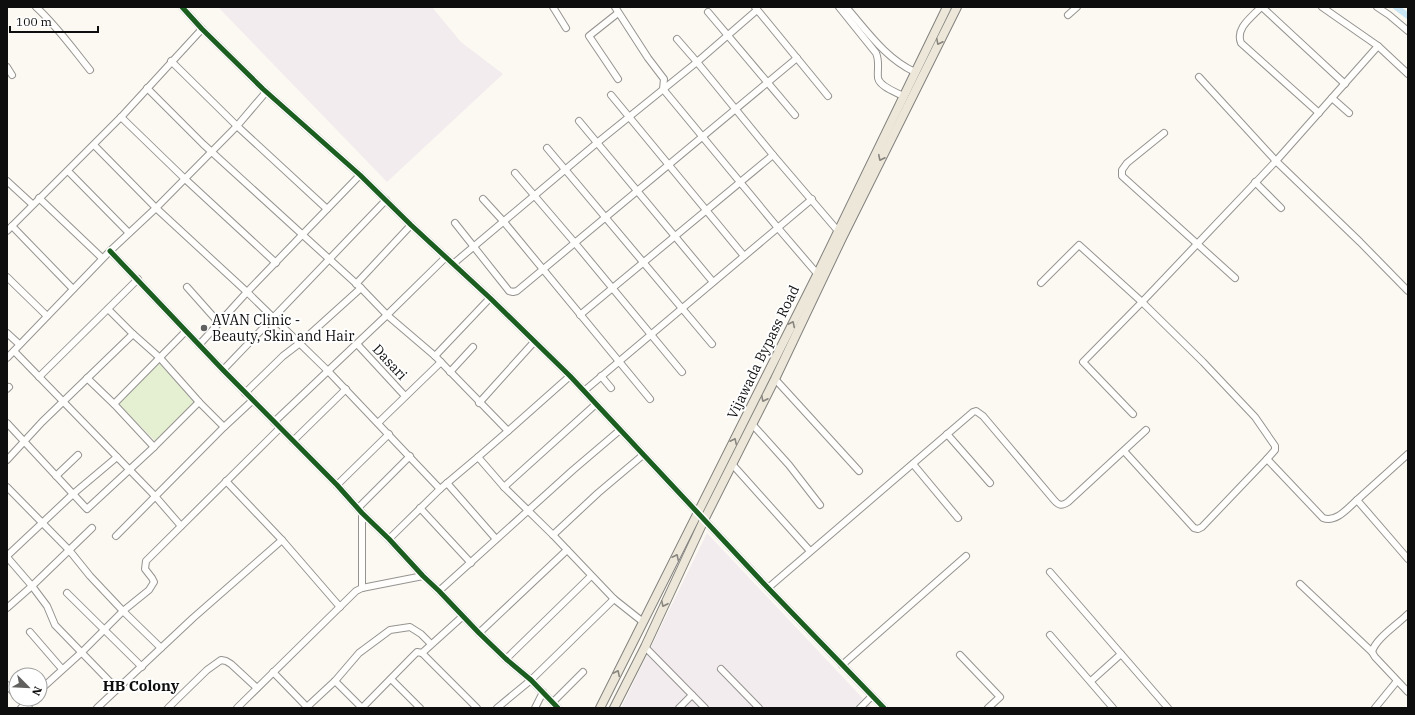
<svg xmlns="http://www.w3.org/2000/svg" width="1415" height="715" font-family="'IBM Plex Serif',serif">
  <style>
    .industrial { fill: #f3ecef }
    .green { fill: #e5f0d2 }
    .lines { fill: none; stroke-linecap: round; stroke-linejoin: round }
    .canal { stroke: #cae6f5; stroke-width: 6 }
    .minor-casing { stroke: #959491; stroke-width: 8 }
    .major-casing { stroke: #82817e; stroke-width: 10 }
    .minor { stroke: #fffefd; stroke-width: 6 }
    .major { stroke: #ece7d9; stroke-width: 8 }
    .cycleway-casing { stroke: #fff; stroke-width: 8 }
    .cycleway { stroke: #1b5e20; stroke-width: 5 }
    .oneway { stroke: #88857e }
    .poi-dot { fill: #61605e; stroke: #fff; stroke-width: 1.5 }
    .labels { text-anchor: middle; stroke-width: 4; stroke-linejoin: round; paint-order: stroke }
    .poi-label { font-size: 14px; fill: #0e0e0e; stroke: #fff; text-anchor: start }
    .street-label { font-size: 14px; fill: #0e0e0e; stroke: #fff }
    .neighbourhood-label { font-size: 15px; font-weight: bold; fill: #0e0e0e; stroke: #fff }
  </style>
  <rect width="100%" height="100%" fill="#fcf9f2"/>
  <!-- industrial -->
  <g class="industrial">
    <polygon points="218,7 432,7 461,42 503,74 387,182"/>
    <polygon points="707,533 872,708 621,708"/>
  </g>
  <!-- green -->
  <polygon class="green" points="160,362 196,403 156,442 118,404"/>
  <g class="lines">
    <!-- canal -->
    <polyline class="canal" points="1396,7 1408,16"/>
    <defs>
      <g id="minor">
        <path d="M36,7C56,25 73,49 90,70"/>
        <polyline points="182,7 202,29 263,89 360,175 411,225 490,298 570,376 768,588 884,708"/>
        <polyline points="553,7 566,28"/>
        <polyline points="615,7 648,58 664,79 663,89 778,228 820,277"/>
        <polyline points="755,7 828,96"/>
        <path d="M839,7L876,53C880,62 877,69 878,78C880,87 896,92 903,96"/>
        <path d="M846,7C867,31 886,59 915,72"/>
        <path d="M1261,7C1252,17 1235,28 1241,43L1319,113"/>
        <polyline points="1262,7 1345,84"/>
        <polyline points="1322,7 1378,46 1276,161 1360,242 1408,291"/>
        <polyline points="1377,7 1389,15 1408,31"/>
        <polyline points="708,12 795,115"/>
        <polyline points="1068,15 1077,7"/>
        <polyline points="677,39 697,62 757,10"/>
        <polyline points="1378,46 1408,74"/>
        <polyline points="171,61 237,126 327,209"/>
        <polyline points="7,67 12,75"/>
        <polyline points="1199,77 1276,161 1142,302 1203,362 1255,417 1275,446 1275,450 1267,459"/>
        <polyline points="618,79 589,36 618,13"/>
        <polyline points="147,88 203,144 361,288 387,315 435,356 508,431 478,457"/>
        <polyline points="611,95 744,256"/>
        <polyline points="1332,98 1349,113"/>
        <polyline points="121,117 184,178 276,263"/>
        <polyline points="579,121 713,282"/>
        <polyline points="1164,133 1127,163 1122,170 1122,176 1235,278"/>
        <polyline points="94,145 156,208 247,292 328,371 440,489"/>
        <polyline points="547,148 712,344"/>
        <polyline points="68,171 129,233"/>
        <polyline points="515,173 575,243 682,372"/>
        <polyline points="7,181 32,204"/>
        <polyline points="1255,182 1281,208"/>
        <polyline points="39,198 102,258"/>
        <polyline points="483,199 504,222 650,399"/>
        <polyline points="455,223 509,291 513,292 517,291 797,58"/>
        <polyline points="12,226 73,289"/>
        <polyline points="7,231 123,115 202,29"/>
        <polyline points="110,251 223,370 337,485 362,513 389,539 423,576 439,591 479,633 506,659 531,680 558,708"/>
        <polyline points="453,264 598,142 697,62 773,155 838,231"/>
        <polyline points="7,277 47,316"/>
        <polyline points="1041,283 1079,245 1142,302 1083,362 1133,414"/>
        <polyline points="356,284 411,225"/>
        <polyline points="187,287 219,323"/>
        <polyline points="580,315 773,155"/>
        <polyline points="7,333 19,344"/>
        <polyline points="133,334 160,358 199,402 224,427"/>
        <polyline points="357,344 405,396"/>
        <polyline points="199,345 247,292 360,175"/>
        <polyline points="14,351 155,496 181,526"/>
        <polyline points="435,356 490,298"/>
        <polyline points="7,358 110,251 156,208 237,126 266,92"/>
        <polyline points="223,370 386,200"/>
        <polyline points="450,372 473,347"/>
        <polyline points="601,376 611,388"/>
        <polyline points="39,377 138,279"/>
        <polyline points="87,378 114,404"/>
        <polyline points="775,379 859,471"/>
        <polyline points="7,389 9,387"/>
        <polyline points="584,391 812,199"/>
        <polyline points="245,393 283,356 300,343 361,288"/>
        <polyline points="479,403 534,342"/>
        <polyline points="274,422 387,315 446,257"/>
        <polyline points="7,423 87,509 154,447 199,402"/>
        <polyline points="378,423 441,362"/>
        <polyline points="752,424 789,465 820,505"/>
        <polyline points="508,431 570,376"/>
        <polyline points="947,434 990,483"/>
        <polyline points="293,441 346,389"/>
        <polyline points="154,447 114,404 186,331"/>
        <path d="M1124,451L1194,528L1198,529L1202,527L1267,459L1323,518C1336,523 1348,508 1357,500L1408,559"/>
        <polyline points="7,460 42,422 133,334 108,309"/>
        <polyline points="732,464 810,551"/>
        <polyline points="913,464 958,518"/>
        <polyline points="56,476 78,455"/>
        <polyline points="226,481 282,540 340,607"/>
        <polyline points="447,483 496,539"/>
        <polyline points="337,485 389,434"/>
        <polyline points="7,487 69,550 90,576 123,611 161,648"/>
        <polyline points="504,487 596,404"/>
        <polyline points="1357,500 1408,454"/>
        <polyline points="358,508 410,456"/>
        <polyline points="420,508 471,563"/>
        <polyline points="362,513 362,588"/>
        <polyline points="92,528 32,586 47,606 55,625 117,689"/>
        <polyline points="553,535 598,493 643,455"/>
        <polyline points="116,536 224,427 253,400"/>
        <polyline points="389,539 440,489 478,457 504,487 553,535 614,599 643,622"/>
        <polyline points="7,556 73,494 117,457"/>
        <polyline points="7,557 32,586 7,608"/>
        <polyline points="1050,572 1168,708"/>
        <polyline points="1300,584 1372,652"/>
        <path d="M768,588L973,412L976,411L983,416L1054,500C1059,506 1062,506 1068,502L1146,430"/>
        <polyline points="439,591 573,470 620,430"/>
        <polyline points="67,593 142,667"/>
        <path d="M1408,614C1398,624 1375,639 1372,652L1375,657L1408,692"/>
        <polyline points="463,616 422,653 477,708"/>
        <polyline points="30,632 62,669"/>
        <polyline points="479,633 567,550"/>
        <polyline points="1050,635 1113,708"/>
        <polyline points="645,647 705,708"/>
        <polyline points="960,655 1000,697 988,708"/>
        <polyline points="506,659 591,576"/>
        <polyline points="842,665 966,556"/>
        <polyline points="721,669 759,708"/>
        <polyline points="273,672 307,707 335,681 359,653 390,630 410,627 421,634 431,644"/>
        <polyline points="391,679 420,708"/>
        <polyline points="335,681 362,708"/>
        <polyline points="1091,681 1121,654"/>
        <polyline points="7,685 16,695"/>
        <polyline points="40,690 82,652 123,611 149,590 154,582 152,578 145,569 146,561 280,428"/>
        <polyline points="20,699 29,708"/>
        <polyline points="553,702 583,672"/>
        <polyline points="21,708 30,699"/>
        <polyline points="97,708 193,618 282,540"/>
        <polyline points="168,708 207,670 221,660 226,661 231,664 257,688"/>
        <polyline points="237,708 356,591 362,588 423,576"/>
        <polyline points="362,708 411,658 417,652 422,653"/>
        <polyline points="497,708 531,680 614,599"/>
        <polyline points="535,708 543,692"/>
        <polyline points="679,708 692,695"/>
        <polyline points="860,708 872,696"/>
        <polyline points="1375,708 1397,681"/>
      </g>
      <g id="major">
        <polyline points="600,708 817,275 947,7"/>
        <polyline points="614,708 645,647 704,520 775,379 842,238 957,7"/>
      </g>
    </defs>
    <!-- minor casing -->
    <use href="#minor" class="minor-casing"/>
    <!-- major casing -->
    <use href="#major" class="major-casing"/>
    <!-- minor -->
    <use href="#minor" class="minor"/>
    <!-- major -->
    <use href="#major" class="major"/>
    <defs>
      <g id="cycleway">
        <polyline points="182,7 202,29 263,89 360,175 411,225 490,298 570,376 768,588 884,708"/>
        <polyline points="110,251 223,370 337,485 362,513 389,539 423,576 439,591 479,633 506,659 531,680 558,708"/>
      </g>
    </defs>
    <!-- cycleway casing -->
    <use href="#cycleway" class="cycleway-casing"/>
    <!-- cycleway -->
    <use href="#cycleway" class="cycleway"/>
  </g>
  <!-- one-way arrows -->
  <defs><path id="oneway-chevron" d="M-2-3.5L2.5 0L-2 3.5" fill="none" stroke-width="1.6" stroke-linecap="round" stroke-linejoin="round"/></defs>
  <g class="oneway">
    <use href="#oneway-chevron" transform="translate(939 42) rotate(117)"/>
    <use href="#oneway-chevron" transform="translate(881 158) rotate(116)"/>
    <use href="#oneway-chevron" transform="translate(792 324) rotate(-64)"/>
    <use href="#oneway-chevron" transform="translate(764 399) rotate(116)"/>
    <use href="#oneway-chevron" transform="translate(734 441) rotate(-64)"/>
    <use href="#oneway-chevron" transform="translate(676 557) rotate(-64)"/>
    <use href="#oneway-chevron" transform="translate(664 604) rotate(115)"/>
    <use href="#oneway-chevron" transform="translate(617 673) rotate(-64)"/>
  </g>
  <!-- markers -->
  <circle class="poi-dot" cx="204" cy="328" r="4"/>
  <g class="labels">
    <!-- poi labels -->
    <g class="poi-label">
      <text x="212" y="325">AVAN Clinic -<tspan x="212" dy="16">Beauty, Skin and Hair</tspan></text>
    </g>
    <!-- street labels -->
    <g class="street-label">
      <text transform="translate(763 352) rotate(-64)" y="5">Vijawada Bypass Road</text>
      <text transform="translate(390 362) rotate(47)" y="5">Dasari</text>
    </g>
    <!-- neighbourhood labels -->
    <g class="neighbourhood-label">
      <text x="141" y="691">HB Colony</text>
    </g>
  </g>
  <!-- border -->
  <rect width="1415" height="715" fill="none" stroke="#0e0e0e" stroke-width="16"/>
  <!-- north arrow -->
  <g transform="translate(28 687) rotate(114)"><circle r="19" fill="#ffffff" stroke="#9f9f9f"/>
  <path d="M0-3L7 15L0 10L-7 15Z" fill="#61605e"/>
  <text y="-6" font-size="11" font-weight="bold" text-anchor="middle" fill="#0e0e0e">N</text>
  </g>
  <!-- scale -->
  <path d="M10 26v6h88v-6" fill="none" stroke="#0e0e0e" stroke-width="2"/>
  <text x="16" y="26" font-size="12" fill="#0e0e0e" stroke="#ffffff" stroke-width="3" paint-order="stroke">100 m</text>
</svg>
